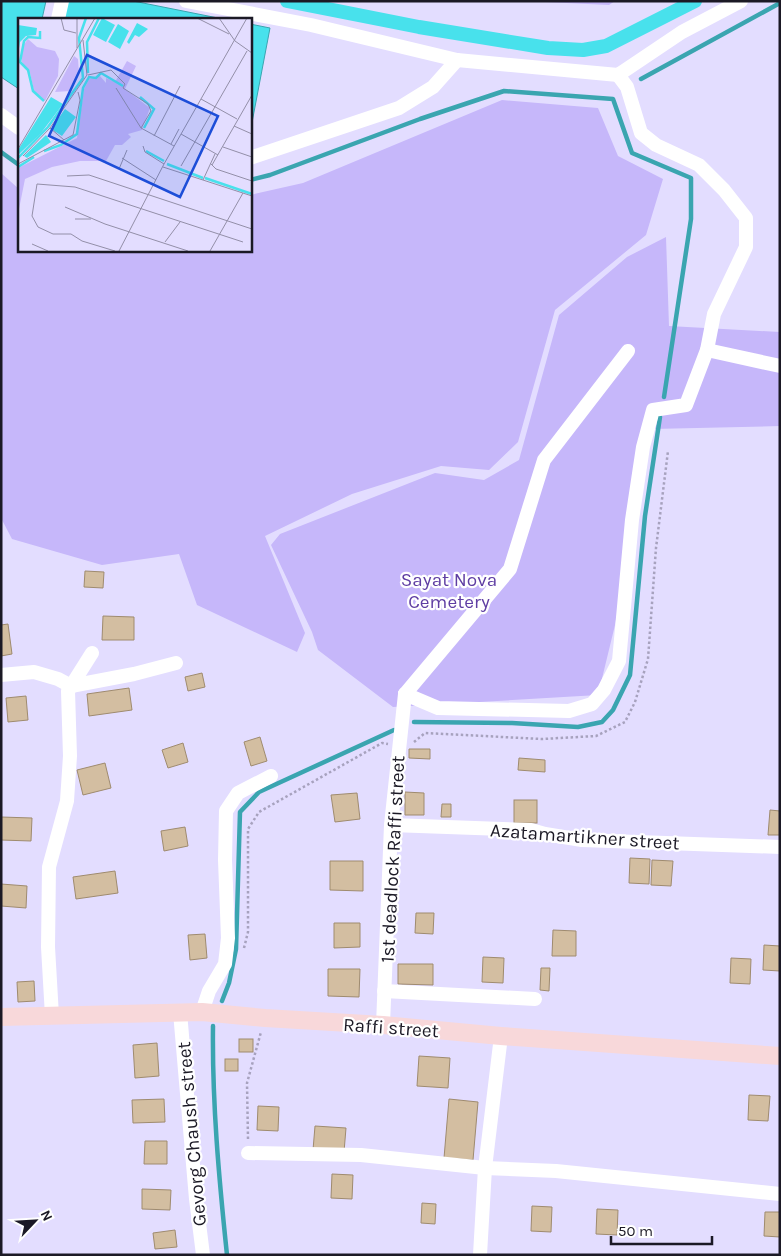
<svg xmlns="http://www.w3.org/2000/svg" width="781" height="1256" font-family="Karla,sans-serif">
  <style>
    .green { fill: #c6b7fa }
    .water { fill: #48e1ec; stroke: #3aa5b0 }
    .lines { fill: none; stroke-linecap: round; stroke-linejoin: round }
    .stream { stroke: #3aa5b0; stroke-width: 4.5 }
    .canal { stroke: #48e1ec; stroke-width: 14 }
    .building { fill: #d3bea1; stroke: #9f8b6f }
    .path { stroke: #a7a2be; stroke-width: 2.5; stroke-dasharray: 2.5 2.5; stroke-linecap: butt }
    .minor { stroke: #fff; stroke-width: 14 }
    .major { stroke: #f8d8da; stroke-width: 18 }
    .labels { text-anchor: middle; stroke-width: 4.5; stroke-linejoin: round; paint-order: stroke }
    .park-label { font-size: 19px; fill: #5f3ea3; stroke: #fff }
    .street-label { font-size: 19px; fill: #1b1925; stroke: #fff }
    .inset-river { fill: none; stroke: #48e1ec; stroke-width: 2.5 }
    .inset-road { fill: none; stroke: #938fa8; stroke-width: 1 }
    .view { fill: #1d4ed8; fill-opacity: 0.15; stroke: #1d4ed8; stroke-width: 2.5 }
    .inset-edge { fill: none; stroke: #1b1925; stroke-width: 2.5 }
  </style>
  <rect width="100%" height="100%" fill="#e3ddff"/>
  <!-- green -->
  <g class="green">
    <polygon points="524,1 615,1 609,5"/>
    <polygon points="502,100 598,108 618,156 663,179 646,235 555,310 518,442 489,470 441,466 352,494 265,536 305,633 297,652 197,605 179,554 102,565 12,539 1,518 1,173 19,189 19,250 250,250 250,195 303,183"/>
    <polygon points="666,237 669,326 780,332 780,426 652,429 615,625 598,695 393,707 318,650 312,632 271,545 280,534 435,473 484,480 519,460 559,315 627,257"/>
  </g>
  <!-- water -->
  <g class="water">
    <polygon points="1,1 46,1 42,19 19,19 19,89 1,77"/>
    <polygon points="66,1 133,1 223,19 63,19"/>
    <polygon points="250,24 270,28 250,133"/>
  </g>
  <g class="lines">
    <!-- stream -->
    <g class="stream">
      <polyline points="641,79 780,3"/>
      <polyline points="1,152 19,165"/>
      <polyline points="250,180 270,175 420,119 504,91 613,99 632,153 691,178 691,219 664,397"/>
      <polyline points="414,722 512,723 578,727 602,722 613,710 630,675 645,516 660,417"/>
      <polyline points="222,1001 229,983 236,949 240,812 259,792 394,730"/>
      <path d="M213,1026C212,1102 219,1179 227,1255"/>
    </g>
    <!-- canal -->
    <polyline class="canal" points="287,1 419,27 548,48 583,50 606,46 695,1"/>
  </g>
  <!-- building -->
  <g class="building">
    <polygon points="85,571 104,572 103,588 84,587"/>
    <polygon points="103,616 134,617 134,640 102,640"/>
    <polygon points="8,624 12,654 1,656 1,625"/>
    <polygon points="202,673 205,687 188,691 185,677"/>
    <polygon points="129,688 132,710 89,716 87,694"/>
    <polygon points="26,696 28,720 8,722 6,698"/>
    <polygon points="260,737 267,761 251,766 244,742"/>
    <polygon points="183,743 188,762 168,768 162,750"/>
    <polygon points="409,749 430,749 430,759 409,758"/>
    <polygon points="519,758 545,760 545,772 518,770"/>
    <polygon points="105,763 111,788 83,795 77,770"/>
    <polygon points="405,792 424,793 424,815 405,815"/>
    <polygon points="357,793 360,819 335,822 331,795"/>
    <rect x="514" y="800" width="23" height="23"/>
    <polygon points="442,804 451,804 451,817 441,817"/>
    <polygon points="770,810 780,811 780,835 768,835"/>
    <polygon points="1,817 32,818 31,841 1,840"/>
    <polygon points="185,827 188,846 164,851 161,831"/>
    <polygon points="630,858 650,859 649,884 629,883"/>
    <polygon points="652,860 673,861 671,886 651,885"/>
    <polygon points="330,861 363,861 363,891 330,890"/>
    <polygon points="115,871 118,893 76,899 73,877"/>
    <polygon points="1,884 27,886 26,908 1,906"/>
    <polygon points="416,913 434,913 433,934 415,933"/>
    <polygon points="334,923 360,923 360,947 334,948"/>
    <polygon points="553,930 576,931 576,956 552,956"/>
    <polygon points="205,934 207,958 190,960 188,935"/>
    <polygon points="764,945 780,946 780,971 763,970"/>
    <polygon points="483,957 504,958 503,983 482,982"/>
    <polygon points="731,958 751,959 750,984 730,983"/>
    <polygon points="398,964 433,964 433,985 398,984"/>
    <polygon points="541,968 550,968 549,991 540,990"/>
    <polygon points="328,969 360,969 359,997 328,996"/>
    <polygon points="34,981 35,1001 18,1002 17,982"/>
    <rect x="239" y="1039" width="14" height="13"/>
    <polygon points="157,1043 159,1076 135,1078 133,1045"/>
    <polygon points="419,1056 450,1058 448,1088 417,1086"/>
    <rect x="225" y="1059" width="13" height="12"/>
    <polygon points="749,1095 770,1096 768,1121 748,1120"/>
    <polygon points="164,1099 165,1122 133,1123 132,1100"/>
    <polygon points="449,1099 478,1102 473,1160 444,1158"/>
    <polygon points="258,1106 279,1107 278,1131 257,1130"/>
    <polygon points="315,1126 346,1128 344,1152 313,1150"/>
    <polygon points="145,1141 167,1141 167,1164 144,1164"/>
    <polygon points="332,1174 353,1175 352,1199 331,1198"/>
    <polygon points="142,1189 171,1190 170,1210 142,1209"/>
    <polygon points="422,1203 436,1204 435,1224 421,1223"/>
    <polygon points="532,1206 552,1207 551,1232 531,1231"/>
    <polygon points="597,1209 618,1210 617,1235 596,1234"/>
    <polygon points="765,1212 780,1212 780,1237 764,1236"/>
    <polygon points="175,1230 177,1247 155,1249 153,1233"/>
  </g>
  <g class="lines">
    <!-- path -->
    <g class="path">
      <polyline points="414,742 425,733 542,739 596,736 625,722 635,702 648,659 656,548 668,451"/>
      <polyline points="244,948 248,932 248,829 259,812 382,743 388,744"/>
      <polyline points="248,1139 247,1083 261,1032"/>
    </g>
    <!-- minor -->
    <g class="minor">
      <polyline points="186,1 311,25 457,60 618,75 682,32 741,1"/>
      <polyline points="58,19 62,1"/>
      <polyline points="1,115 19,128"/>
      <polyline points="250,158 399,108 433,87 457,60"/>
      <polyline points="707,350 780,366"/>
      <polyline points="1,675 34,672 58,679 71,686 134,674 176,663"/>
      <polyline points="405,694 438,708 569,711 592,704 604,690 619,661 632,520 643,447 653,410 686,405 707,350 714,314 746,247 746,218 724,190 699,165 656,145 641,133 627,87 618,75"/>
      <polyline points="405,694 510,569 544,460 628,351"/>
      <polyline points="391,825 531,830 545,834 582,840 780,847"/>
      <polyline points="384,991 535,999"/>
      <polyline points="180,1012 196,1199 203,1255"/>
      <polyline points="202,1012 209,991 225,964 228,938 225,860 226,811 238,793 271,776"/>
      <polyline points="52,1016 48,947 49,867 67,801 70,756 68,691 92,653"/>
      <polyline points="383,1025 391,825 405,694"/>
      <polyline points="248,1153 361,1155 485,1168 556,1171 780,1194"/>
      <polyline points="480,1255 485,1168 501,1036"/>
    </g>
    <!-- major -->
    <polyline class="major" points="1,1017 202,1012 265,1018 383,1025 501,1036 780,1056"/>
  </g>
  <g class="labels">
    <!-- park labels -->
    <g class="park-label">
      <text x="449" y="586">Sayat Nova<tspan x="449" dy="22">Cemetery</tspan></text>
    </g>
    <!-- street labels -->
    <g class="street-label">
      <text transform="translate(585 836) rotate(4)" y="7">Azatamartikner street</text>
      <text transform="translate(392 859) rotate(-87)" y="7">1st deadlock Raffi street</text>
      <text transform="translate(391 1027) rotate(4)" y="7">Raffi street</text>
      <text transform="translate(191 1134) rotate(-95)" y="7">Gevorg Chaush street</text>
    </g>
  </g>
  <!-- overview -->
  <g transform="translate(18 18)">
    <rect width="234" height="234" fill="#e3ddff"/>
    <path d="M10,21L19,29L37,33L41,41L40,58L27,83L16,73L12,55L4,44V29ZM56,38L60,41L61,55L52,73L37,74ZM109,43L118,48L107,71L132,90L124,112L110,116L113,119L104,127H97L88,143H62L34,149L7,161L0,196V150L59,120L66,71L71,61L82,58L88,65V60L97,64Z" fill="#c6b7fa"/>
    <path d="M84,0L97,7L88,24L75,17ZM119,5L130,11L121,19L117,17L111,26L109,24ZM100,6L111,13L102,31L90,24ZM0,7L19,10L18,17L8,18L2,24L0,37ZM33,79L45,86L23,115L0,137V132ZM47,91L58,99L44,118L33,111ZM28,117L33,124L9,140L6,138Z" fill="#48e1ec"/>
    <path class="inset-river" d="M22,13V20L10,19L6,23L2,44L10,52L15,73L26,83M70,55L69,24L81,0M122,79L136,91L126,110M26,133L43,127L59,116L65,70L71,59L78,60L83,55L105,68M128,133L146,143M0,140L30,109L65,60L61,20L68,0M149,146L185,160M0,149L16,139M187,160L234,176"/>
    <path class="inset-road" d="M43,0L46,12L58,15M179,0L211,16M201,0L217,23L234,35M59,30V0M70,57L93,52L107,66L105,70L130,86L133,93L123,110M98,70L123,110M183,81L219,101M216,108L234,116M32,110L46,122M123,110L156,128M163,116L200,137M136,118L162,68M153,126L161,111M125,128L127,134L146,146M205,129L234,139M0,131L77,0M5,138L32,110L69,57L65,22M104,140L138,162M192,145L198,151L234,163M0,146L55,117L62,82L60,74M194,147L234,77M163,148L229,33M145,149L234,178M101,151L109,132M49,158L71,157L234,211M185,162L197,136M47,189L87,206L170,233M57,201H73M147,224L162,204M14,226L30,233M97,233L64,223L53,216H35L20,209L14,198L19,166L57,169L225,224M101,233L146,146L229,0M192,233L225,175"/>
    <path class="view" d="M69,37L200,98L162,179L31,118Z"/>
    <rect width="234" height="234" class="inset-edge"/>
  </g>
  <!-- border -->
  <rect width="781" height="1256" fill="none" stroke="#1b1925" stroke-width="5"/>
  <!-- north arrow -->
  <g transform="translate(35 1221) rotate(65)" stroke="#ffffff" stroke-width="4" paint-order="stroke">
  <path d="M0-4L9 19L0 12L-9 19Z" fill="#1b1925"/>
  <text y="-8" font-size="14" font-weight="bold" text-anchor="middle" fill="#1b1925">N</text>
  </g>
  <!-- scale -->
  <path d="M611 1236v8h101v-8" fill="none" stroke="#1b1925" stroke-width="2.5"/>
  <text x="618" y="1236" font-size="15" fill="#1b1925" stroke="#ffffff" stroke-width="4" paint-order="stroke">50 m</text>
</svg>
